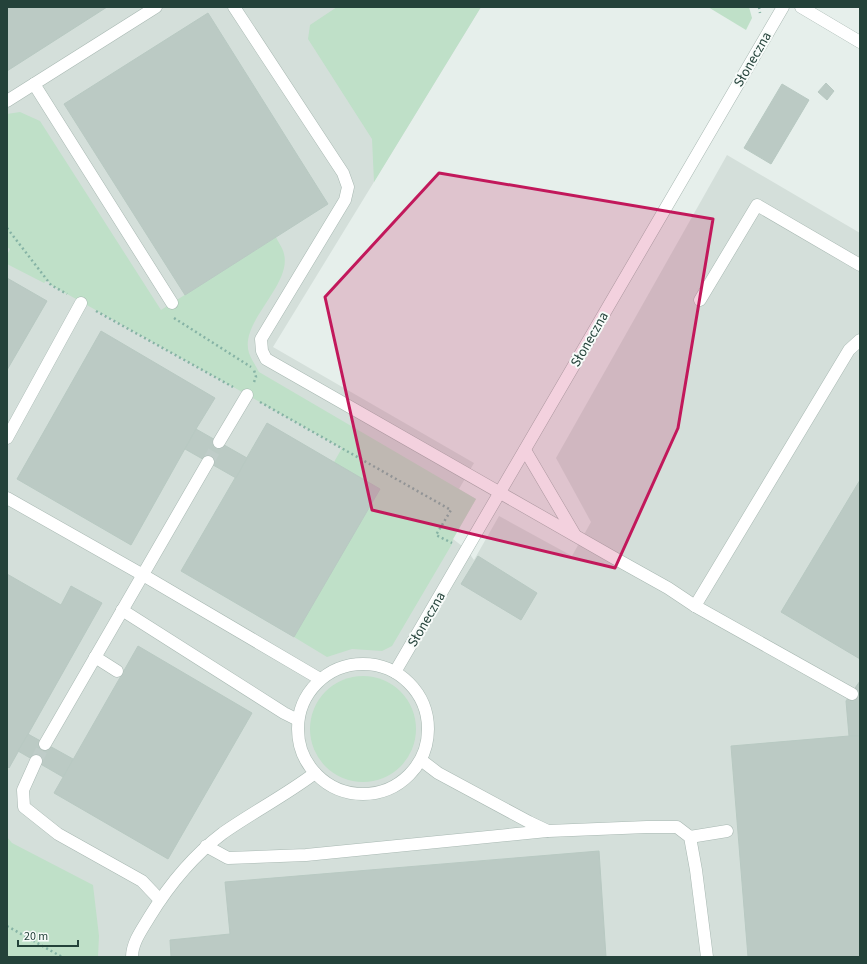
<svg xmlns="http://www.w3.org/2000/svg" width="867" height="964" font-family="'Source Sans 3',sans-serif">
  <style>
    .built { fill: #d4dfda }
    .green { fill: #bfe0c8 }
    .building { fill: #bbcac4; stroke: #b8c9c2 }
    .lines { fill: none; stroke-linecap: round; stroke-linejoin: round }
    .minor-tunnel { stroke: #bfccc8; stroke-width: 12; stroke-dasharray: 12 6; stroke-linecap: butt }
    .minor-casing { stroke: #a8b8b2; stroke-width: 13 }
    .path { stroke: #86b3a5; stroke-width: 2.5; stroke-dasharray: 2 3; stroke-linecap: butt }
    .minor { stroke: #fff; stroke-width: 12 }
    .marked { fill: #c2185b; fill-opacity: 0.2; stroke: #c2185b; stroke-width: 3; stroke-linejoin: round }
    .labels { text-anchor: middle; stroke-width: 4; stroke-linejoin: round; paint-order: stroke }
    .street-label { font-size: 14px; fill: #24423a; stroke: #f7fbf9 }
  </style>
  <rect width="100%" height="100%" fill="#e6efeb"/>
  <!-- built -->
  <polygon class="built" points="7,7 481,7 273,347 474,463 459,489 476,499 453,539 466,549 474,560 499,516 572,556 591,522 556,458 727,155 860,233 860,957 7,957"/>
  <!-- green -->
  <g class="green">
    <polygon points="337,7 481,7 374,182 372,139 308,39 310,25"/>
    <polygon points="708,7 749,7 752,18 746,30"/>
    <path d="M20,112L40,121L161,310L276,237C278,242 283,248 284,254C292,285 239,322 249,353C251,359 256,366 259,372L476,499L453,539L452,544L392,646L382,651L352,649L327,657L294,637L334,462L342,448L51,285L47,280L44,283L7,264V255L10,249L7,247V114Z"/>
    <circle cx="363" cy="729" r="53"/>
    <polygon points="7,837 12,843 93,885 99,936 98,957 7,957"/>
  </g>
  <!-- building -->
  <g class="building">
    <polygon points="7,7 107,7 7,71"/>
    <polygon points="208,13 328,204 185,295 64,104"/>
    <polygon points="826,83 834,91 827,100 818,92"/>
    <polygon points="782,84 809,100 771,164 744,148"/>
    <polygon points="7,278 47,301 7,370"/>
    <polygon points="101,331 215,398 196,429 131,545 17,479"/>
    <polygon points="267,423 380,489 294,637 181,571"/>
    <polygon points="196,429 247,458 236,478 185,449"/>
    <polygon points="860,480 860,659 781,612"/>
    <polygon points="478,556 537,593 521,620 461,584"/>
    <polygon points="7,574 61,605 71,586 102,603 9,768 7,766"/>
    <polygon points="138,646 252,713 168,859 54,793"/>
    <polygon points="860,681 860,736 849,736 846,701"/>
    <polygon points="28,734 73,759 63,777 18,751"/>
    <polygon points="849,736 860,736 860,957 748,957 731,746"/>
    <polygon points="599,851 606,957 171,957 170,940 230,934 225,882"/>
  </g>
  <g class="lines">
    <!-- minor-tunnel -->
    <g class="minor-tunnel">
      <polyline points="208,462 219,442"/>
      <polyline points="36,761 45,744"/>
    </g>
    <defs>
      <g id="minor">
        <polyline points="234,7 343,173 348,187 345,200 261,339 262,351 266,359 616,559 668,588 695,606 852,694"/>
        <polyline points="801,7 860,42"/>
        <polyline points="34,84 172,303"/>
        <polyline points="7,101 156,7"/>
        <polyline points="700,300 757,205 860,265"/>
        <polyline points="7,438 81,303"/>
        <polyline points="219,442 247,395"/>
        <polyline points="525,450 575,535"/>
        <polyline points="7,498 143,575 320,679"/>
        <polyline points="695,606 849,350 860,340"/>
        <polyline points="122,610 284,713 298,720"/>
        <polyline points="95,657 117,671"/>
        <circle cx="363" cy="729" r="65"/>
        <polyline points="395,672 783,7"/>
        <polyline points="45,744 208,462"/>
        <polyline points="421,760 438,773 529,822 548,831 647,827 677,827 690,837 696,870 707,957"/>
        <polyline points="36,761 23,790 24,807 58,834 142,881 160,900"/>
        <polyline points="690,837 727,831"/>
        <polyline points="206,846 228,858 306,855 547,831"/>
        <path d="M132,957C132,942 143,928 150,916C169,885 194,855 223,833C253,812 286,795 315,773"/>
      </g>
    </defs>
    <!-- minor casing -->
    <use href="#minor" class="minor-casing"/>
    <!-- path -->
    <g class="path">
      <polyline points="759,7 760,13"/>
      <polyline points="7,228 51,285 67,294"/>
      <polyline points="96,311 233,387"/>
      <polyline points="174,318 251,367"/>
      <polyline points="254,382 256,377 254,370"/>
      <polyline points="260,402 451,510 436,535 452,543"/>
      <polyline points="7,926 62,957"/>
    </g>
    <!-- minor -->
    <use href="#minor" class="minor"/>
  </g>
  <!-- marked area -->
  <path class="marked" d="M439,173L713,219L678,428L615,568L372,510L325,297Z"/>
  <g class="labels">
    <!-- street labels -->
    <g class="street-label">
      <text transform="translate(752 59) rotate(-60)" y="5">Słoneczna</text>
      <text transform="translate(589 339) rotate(-60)" y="5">Słoneczna</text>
      <text transform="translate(426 619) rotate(-60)" y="5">Słoneczna</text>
    </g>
  </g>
  <!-- border -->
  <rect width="867" height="964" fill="none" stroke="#24423a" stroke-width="16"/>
  <!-- scale -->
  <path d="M18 940v6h60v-6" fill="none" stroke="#24423a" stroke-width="2"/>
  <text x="24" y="940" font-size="12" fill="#24423a" stroke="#f7fbf9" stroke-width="3" paint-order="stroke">20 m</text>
</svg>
